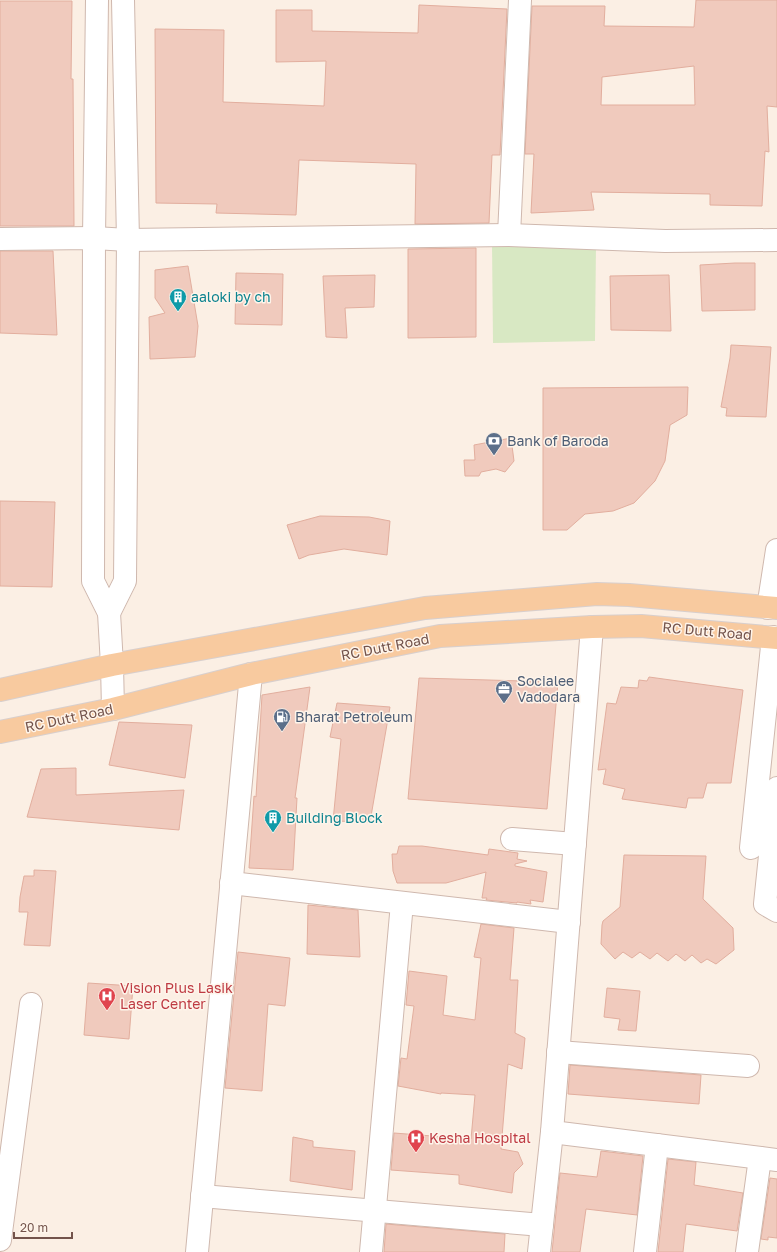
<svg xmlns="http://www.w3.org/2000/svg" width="777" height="1252" font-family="'Golos Text',sans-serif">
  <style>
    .green { fill: #d8e8c3 }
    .building { fill: #f0cabd; stroke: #e2ae9e; fill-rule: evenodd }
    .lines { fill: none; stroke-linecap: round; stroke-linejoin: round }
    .minor-casing { stroke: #cfb8ae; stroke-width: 24 }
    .major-casing { stroke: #d8cfcd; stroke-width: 24 }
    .minor { stroke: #fff; stroke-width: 22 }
    .major { stroke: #f8ca9f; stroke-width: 22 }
    .labels { text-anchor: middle; stroke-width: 3; stroke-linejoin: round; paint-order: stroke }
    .culture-label { font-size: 14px; fill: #0d838f; stroke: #fef4ea; text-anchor: start }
    .service-label { font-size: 14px; fill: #4e5e75; stroke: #fef4ea; text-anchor: start }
    .street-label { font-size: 14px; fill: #73534b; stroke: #fef4ea }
    .health-label { font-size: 14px; fill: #be3a42; stroke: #fef4ea; text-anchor: start }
  </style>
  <rect width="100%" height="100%" fill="#fbefe4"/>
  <!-- green -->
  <polygon class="green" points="492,242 596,244 595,341 493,343"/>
  <!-- building -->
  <g class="building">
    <path d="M696,0H777V107L767,106L769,152L765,151L762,206L710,205V194L591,192L594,210L531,213L534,154H525L532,6H605L604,26L694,27ZM694,66L695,105H601L602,77Z"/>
    <polygon points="0,1 72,1 71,79 73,79 74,226 0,226"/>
    <polygon points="419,5 507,9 500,155 492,155 489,223 415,224 416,164 299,160 296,215 216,213 217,204 156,203 155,29 224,30 223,102 324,106 326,61 276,62 276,10 312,10 312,31 418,33"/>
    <polygon points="476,248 476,337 408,338 408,249"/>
    <polygon points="0,251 53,251 57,335 0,333"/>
    <polygon points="735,263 755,263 755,310 702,311 700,265"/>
    <polygon points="188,266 198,326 195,357 150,359 149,317 165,313 155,298 155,270"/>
    <polygon points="236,273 283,274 282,325 235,324"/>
    <polygon points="375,275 374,307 345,308 347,338 326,337 323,276"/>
    <polygon points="669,275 671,331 611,330 610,276"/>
    <polygon points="731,345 771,347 766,417 726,416 727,408 721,407 730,358"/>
    <polygon points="688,387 687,415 670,425 665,461 655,481 634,503 613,511 585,514 567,530 543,530 543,388"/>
    <polygon points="511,438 514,461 505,472 496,469 481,472 479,476 465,476 464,460 475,460 474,445"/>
    <polygon points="0,501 55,502 52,587 0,586"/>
    <polygon points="320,516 369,517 390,521 387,555 344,549 309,555 299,559 287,525"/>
    <polygon points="649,677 743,690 731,783 707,783 703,798 688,798 686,808 622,799 625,789 603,784 606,769 598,770 607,703 616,704 621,687 638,688 639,680 647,681"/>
    <polygon points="419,678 558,682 547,809 408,799"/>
    <polygon points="310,687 295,798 297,798 293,870 249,868 254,796 256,797 262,695"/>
    <polygon points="337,703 390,707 370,822 333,821 341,739 330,737"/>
    <polygon points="119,722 192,725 185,778 109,765"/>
    <polygon points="76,768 76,795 184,790 179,830 27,817 41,769"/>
    <polygon points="399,846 422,846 488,855 489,849 518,853 517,859 527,861 515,864 515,866 547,872 543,902 530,900 531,904 517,902 517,903 486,900 487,898 482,898 486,872 446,883 397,883 393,871 392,854 397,854"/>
    <polygon points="624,855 706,856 703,899 733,928 734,950 716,964 707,959 701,963 692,955 685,961 676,954 668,961 657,953 650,959 640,952 632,958 623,952 615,959 601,944 602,925 603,921 620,907"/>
    <polygon points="34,870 56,871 50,946 24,945 28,912 19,912 20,897 24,876 34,876"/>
    <polygon points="308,905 358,910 360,957 307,954"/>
    <polygon points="481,924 514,928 510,980 518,980 515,1033 525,1038 522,1069 508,1064 501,1149 518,1152 523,1164 514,1173 512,1193 459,1184 459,1175 391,1170 394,1133 471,1139 475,1095 441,1093 441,1094 398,1086 401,1058 407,1059 414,1006 406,1005 409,971 447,976 443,1015 475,1020 481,958 474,957"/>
    <polygon points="238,952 290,958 285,1006 268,1004 262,1091 225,1088"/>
    <polygon points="88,983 133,986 129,1039 84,1035"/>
    <polygon points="607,988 640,991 636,1031 618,1030 620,1019 604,1017"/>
    <polygon points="570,1065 701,1075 699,1104 568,1094"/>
    <polygon points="293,1137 313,1141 313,1147 355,1151 352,1190 290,1181"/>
    <polygon points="601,1151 643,1156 637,1215 586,1209 580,1252 552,1252 560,1173 597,1177"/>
    <polygon points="668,1159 696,1162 694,1185 743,1193 737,1231 686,1224 683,1252 658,1252"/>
    <polygon points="770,1178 777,1179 777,1238 768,1237 768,1240 761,1239"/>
    <polygon points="386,1224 505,1234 504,1252 384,1252"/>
  </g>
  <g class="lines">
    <defs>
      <g id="minor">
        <polyline points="97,0 94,238 93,581 109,613 112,665 113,709"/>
        <polyline points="509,235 520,0"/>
        <polyline points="0,239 94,238 128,240 509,235 665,241 777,240"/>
        <polyline points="768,608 777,550"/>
        <polyline points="109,613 125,581 128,240 123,0"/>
        <polyline points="777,788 765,904 777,911"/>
        <polyline points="512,839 575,844"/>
        <polyline points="751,848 773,637"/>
        <polyline points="231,883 569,922"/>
        <polyline points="558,1052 748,1066"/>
        <polyline points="552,1132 777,1160"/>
        <polyline points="202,1196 542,1225"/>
        <polyline points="0,1240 31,1004"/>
        <polyline points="197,1252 251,674"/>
        <polyline points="371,1252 402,903"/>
        <polyline points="539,1252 552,1132 592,627"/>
        <polyline points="645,1252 657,1145"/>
        <polyline points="747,1252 760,1158"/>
      </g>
      <g id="major">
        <polyline points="0,690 112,665 425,608 597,594 629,595 777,608"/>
        <polyline points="0,732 113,709 251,674 440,636 592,627 641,626 777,638"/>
      </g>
    </defs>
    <!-- minor casing -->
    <use href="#minor" class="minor-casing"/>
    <!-- major casing -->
    <use href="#major" class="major-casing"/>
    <!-- minor -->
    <use href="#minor" class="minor"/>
    <!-- major -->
    <use href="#major" class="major"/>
  </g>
  <!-- icons -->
  <defs>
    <symbol id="building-pin" viewBox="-11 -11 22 30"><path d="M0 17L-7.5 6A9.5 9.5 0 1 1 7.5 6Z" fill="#0f9aa8" stroke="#fef4ea"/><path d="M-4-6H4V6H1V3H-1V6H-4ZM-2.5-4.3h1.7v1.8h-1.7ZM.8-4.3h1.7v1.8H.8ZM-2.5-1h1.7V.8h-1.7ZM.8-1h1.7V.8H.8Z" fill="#fff"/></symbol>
    <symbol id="bank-pin" viewBox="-11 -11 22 30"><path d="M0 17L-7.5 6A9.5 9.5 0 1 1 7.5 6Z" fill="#5c6f8a" stroke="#fef4ea"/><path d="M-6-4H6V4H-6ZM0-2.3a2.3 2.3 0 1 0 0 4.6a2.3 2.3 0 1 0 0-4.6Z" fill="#fff"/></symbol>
    <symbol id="office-pin" viewBox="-11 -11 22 30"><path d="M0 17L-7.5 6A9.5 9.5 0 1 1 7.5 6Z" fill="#5c6f8a" stroke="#fef4ea"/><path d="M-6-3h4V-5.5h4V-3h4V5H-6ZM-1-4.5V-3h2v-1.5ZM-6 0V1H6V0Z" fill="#fff"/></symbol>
    <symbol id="fuel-pin" viewBox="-11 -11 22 30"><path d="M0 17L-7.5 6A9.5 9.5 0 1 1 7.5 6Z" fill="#5c6f8a" stroke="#fef4ea"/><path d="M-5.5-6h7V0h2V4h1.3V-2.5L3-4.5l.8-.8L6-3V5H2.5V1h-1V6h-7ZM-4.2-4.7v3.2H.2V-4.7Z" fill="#fff"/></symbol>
    <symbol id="hospital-pin" viewBox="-11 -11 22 30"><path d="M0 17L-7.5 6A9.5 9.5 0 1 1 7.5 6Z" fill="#e0444e" stroke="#fef4ea"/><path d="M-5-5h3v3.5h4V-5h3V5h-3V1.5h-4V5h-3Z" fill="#fff"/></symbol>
  </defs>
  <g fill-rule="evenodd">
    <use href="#building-pin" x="168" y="287" width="20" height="27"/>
    <use href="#bank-pin" x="484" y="431" width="20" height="27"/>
    <use href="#office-pin" x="494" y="679" width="20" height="27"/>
    <use href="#fuel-pin" x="272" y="707" width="20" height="27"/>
    <use href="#building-pin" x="263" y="808" width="20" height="27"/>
    <use href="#hospital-pin" x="97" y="986" width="20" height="27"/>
    <use href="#hospital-pin" x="406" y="1128" width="20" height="27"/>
  </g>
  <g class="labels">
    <!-- culture labels -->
    <g class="culture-label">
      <text x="191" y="302">aaloki by ch</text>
      <text x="286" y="823">Building Block</text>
    </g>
    <!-- service labels -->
    <g class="service-label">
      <text x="507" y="446">Bank of Baroda</text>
      <text x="517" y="686">Socialee<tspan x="517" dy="16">Vadodara</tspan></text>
      <text x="295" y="722">Bharat Petroleum</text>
    </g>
    <!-- street labels -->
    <g class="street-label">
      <text transform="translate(707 631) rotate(5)" y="5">RC Dutt Road</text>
      <text transform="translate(385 647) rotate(-11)" y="5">RC Dutt Road</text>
      <text transform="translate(69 718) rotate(-12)" y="5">RC Dutt Road</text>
    </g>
    <!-- health labels -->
    <g class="health-label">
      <text x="120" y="993">Vision Plus Lasik<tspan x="120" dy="16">Laser Center</tspan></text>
      <text x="429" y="1143">Kesha Hospital</text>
    </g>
  </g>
  <!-- scale -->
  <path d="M14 1232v6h58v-6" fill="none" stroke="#73534b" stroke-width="2"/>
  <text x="20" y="1232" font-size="12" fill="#73534b" stroke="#fef4ea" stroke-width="3" paint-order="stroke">20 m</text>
</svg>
